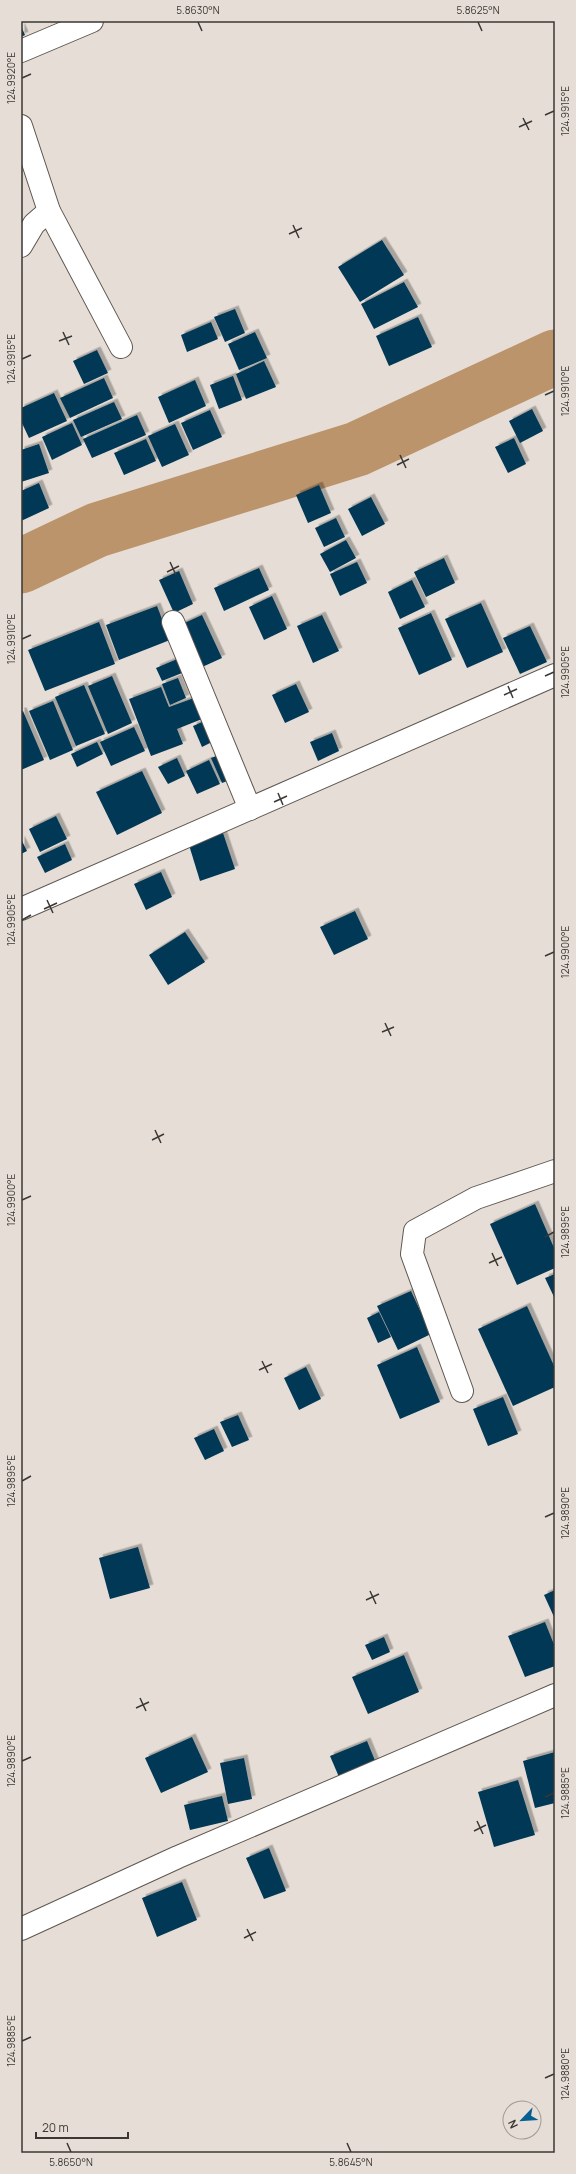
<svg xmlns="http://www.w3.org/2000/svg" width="576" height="2174" font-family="Manrope,sans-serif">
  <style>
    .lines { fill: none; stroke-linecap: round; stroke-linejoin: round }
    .river { stroke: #bc946b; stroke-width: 55 }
    .building { fill: #033755; filter: url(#shadow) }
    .minor-casing { stroke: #5e5751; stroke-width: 24 }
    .tertiary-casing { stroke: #5e5751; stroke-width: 24 }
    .minor { stroke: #fff; stroke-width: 22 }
    .tertiary { stroke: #fff; stroke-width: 22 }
    .ticks { fill: none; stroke: #3a3734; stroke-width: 1.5 }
    .neatline { fill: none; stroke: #3a3734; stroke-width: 1.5 }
    .ticks-label { font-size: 10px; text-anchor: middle; fill: #3a3734 }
  </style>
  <defs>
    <filter id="shadow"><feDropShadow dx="3.5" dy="-3.5" stdDeviation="0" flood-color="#0004"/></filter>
  </defs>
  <rect width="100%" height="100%" fill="#e6ded6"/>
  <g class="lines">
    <!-- river -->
    <polyline class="river" points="21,566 97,530 357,449 555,357"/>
  </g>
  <!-- building -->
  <g class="building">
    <polygon points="21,26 25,35 21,37"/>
    <polygon points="382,240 404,275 360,302 338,267"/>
    <polygon points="404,282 418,307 374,329 361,304"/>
    <polygon points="235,309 245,333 225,342 214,317"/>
    <polygon points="418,317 432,347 389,366 376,336"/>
    <polygon points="211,322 218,339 187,352 181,335"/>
    <polygon points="255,332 267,358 239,370 228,344"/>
    <polygon points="97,350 108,373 84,384 73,361"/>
    <polygon points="264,361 276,387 246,399 236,374"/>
    <polygon points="233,376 242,400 219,409 210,385"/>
    <polygon points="104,378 113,398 70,418 60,398"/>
    <polygon points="195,380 206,406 169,423 158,397"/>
    <polygon points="54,393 67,421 29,438 21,421 21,408"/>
    <polygon points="114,402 122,419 81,437 73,420"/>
    <polygon points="532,409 543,431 520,443 509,421"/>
    <polygon points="210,410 222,437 193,450 181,423"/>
    <polygon points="137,415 146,435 92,458 83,439"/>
    <polygon points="72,423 82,445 52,460 42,437"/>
    <polygon points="175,424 189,455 162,467 148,436"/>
    <polygon points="514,438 526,464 508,473 495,447"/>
    <polygon points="146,439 156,461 124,475 114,453"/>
    <polygon points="39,444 49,473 21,482 21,450"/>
    <polygon points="39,483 49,508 21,521 21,491"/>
    <polygon points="319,485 331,513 308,523 296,495"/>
    <polygon points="371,497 385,524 362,536 348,509"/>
    <polygon points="336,518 345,537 324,547 315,528"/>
    <polygon points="346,540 356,558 330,572 320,554"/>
    <polygon points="444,558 455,583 426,597 414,572"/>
    <polygon points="357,562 367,583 340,596 330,574"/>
    <polygon points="259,568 269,590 224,611 214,588"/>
    <polygon points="179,571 193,604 174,613 159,580"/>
    <polygon points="412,580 425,607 400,619 388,592"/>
    <polygon points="272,596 287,629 264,640 249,607"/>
    <polygon points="481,603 503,652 467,668 445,619"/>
    <polygon points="157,606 170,640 119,660 106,625"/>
    <polygon points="431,613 452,660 419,675 398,628"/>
    <polygon points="202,615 222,658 200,668 180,625"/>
    <polygon points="322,615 339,651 313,663 297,626"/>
    <polygon points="99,622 115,664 45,691 28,650"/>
    <polygon points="530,626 547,662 520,674 503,638"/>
    <polygon points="182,657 187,671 162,681 156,668"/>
    <polygon points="112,676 132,723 108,734 88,686"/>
    <polygon points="178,678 186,698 170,705 162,684"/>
    <polygon points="296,684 309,712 285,723 272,695"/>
    <polygon points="84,685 105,734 76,746 55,697"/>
    <polygon points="161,687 169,707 194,698 202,719 177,729 183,744 151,756 129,699"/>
    <polygon points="53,701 73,750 50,760 29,711"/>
    <polygon points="21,711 23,711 44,760 21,770"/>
    <polygon points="209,719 218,739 202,747 193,726"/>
    <polygon points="134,727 145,751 111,766 100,742"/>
    <polygon points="332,733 339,751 318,761 310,742"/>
    <polygon points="97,742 103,754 77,767 71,754"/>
    <polygon points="224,753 235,778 222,783 211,758"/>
    <polygon points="177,758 185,776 168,784 158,767"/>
    <polygon points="209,760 220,784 197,794 186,771"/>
    <polygon points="142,771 162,813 117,835 96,792"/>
    <polygon points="56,816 67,839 40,852 29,829"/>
    <polygon points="223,833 235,869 200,881 189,845"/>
    <polygon points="21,839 27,851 21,854"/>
    <polygon points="65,844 72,860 45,873 37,857"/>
    <polygon points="161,872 172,897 146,910 134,884"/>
    <polygon points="355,911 368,939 334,955 320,927"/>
    <polygon points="185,932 205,962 168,985 149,955"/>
    <polygon points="535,1204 555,1250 555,1268 517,1285 490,1224"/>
    <polygon points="555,1274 555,1299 545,1278"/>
    <polygon points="411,1291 431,1334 398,1350 377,1306"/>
    <polygon points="527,1306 555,1368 555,1387 513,1406 478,1329"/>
    <polygon points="379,1312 391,1337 378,1343 367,1318"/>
    <polygon points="417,1347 440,1402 400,1419 377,1365"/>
    <polygon points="306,1367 321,1399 299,1410 284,1378"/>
    <polygon points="503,1397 518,1434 488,1446 473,1409"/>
    <polygon points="238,1415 249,1440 232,1447 220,1422"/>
    <polygon points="214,1429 224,1451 205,1460 194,1438"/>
    <polygon points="138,1547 150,1588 110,1599 99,1558"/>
    <polygon points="555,1590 555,1619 544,1595"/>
    <polygon points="545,1622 555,1647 555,1666 525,1677 508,1636"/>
    <polygon points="384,1637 390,1652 372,1660 365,1645"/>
    <polygon points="404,1655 419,1692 368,1714 352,1677"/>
    <polygon points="192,1737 208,1772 161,1793 145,1758"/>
    <polygon points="367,1741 376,1763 339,1777 330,1756"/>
    <polygon points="555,1752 555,1803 535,1808 523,1761"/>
    <polygon points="244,1758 252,1799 228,1804 220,1763"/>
    <polygon points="518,1780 535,1835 494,1847 478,1792"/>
    <polygon points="222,1796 228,1821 190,1830 184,1805"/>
    <polygon points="269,1848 286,1891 264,1899 246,1858"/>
    <polygon points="182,1882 197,1920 157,1937 142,1898"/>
  </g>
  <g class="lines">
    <defs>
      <g id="minor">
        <polyline points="21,51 92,21"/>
        <polyline points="21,126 49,211 121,347"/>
        <polyline points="21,246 34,224 49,211"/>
        <polyline points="173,622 250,809"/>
        <polyline points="462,1391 412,1254 415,1231 476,1198 555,1171"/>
        <polyline points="21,1929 178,1857 555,1695"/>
      </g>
      <polyline id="tertiary" points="21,909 555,675"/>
    </defs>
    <!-- minor casing -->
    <use href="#minor" class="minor-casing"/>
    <!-- tertiary casing -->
    <use href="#tertiary" class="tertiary-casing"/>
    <!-- minor -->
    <use href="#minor" class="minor"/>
    <!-- tertiary -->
    <use href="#tertiary" class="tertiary"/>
  </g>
  <!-- ticks -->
  <path class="ticks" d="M198,22L202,31M478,22L482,31M22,78L31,74M545,115L554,111M523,118L529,130M519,127L532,121M293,225L299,238M289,234L302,228M63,332L69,345M59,341L72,336M22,359L31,355M545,395L554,391M400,455L406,468M397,465L409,459M170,562L176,575M167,572L179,566M22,639L31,635M545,676L554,672M508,686L513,698M504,695L517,689M278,793L283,805M274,802L287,796M47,900L53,913M44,909L57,903M22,920L31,915M545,956L554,952M385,1023L391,1036M382,1032L394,1027M155,1130L161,1143M152,1140L164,1134M22,1200L31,1196M545,1237L554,1232M492,1253L498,1266M489,1263L502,1257M262,1361L268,1373M259,1370L272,1364M22,1481L31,1476M545,1517L554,1513M370,1591L376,1604M366,1600L379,1594M140,1698L146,1711M136,1708L149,1702M22,1761L31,1757M545,1797L554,1793M477,1821L483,1834M474,1831L486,1825M247,1929L253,1941M244,1938L256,1932M22,2041L31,2037M545,2078L554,2074M67,2143L71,2152M347,2143L351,2152"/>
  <!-- border -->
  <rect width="576" height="2174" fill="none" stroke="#e6ded6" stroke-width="44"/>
  <!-- north arrow -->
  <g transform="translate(522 2120) rotate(245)"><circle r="19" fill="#e6ded6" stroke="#a19b95"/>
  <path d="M0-3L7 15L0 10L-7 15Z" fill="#065f90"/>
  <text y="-6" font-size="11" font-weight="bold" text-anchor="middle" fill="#3a3734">N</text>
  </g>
  <!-- scale -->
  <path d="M36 2132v6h92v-6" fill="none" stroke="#3a3734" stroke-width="2"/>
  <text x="42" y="2132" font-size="12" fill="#3a3734" stroke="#e6ded6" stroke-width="3" paint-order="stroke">20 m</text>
  <rect x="22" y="22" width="532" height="2130" class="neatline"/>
  <g class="ticks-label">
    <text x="198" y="14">5.8630°N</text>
    <text x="478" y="14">5.8625°N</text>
    <text transform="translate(11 78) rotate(-90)" y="4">124.9920°E</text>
    <text transform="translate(565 111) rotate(-90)" y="4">124.9915°E</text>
    <text transform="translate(11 359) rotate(-90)" y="4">124.9915°E</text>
    <text transform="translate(565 391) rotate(-90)" y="4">124.9910°E</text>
    <text transform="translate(11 639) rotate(-90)" y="4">124.9910°E</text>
    <text transform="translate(565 672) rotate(-90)" y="4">124.9905°E</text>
    <text transform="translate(11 920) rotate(-90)" y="4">124.9905°E</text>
    <text transform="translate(565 952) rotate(-90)" y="4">124.9900°E</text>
    <text transform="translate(11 1200) rotate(-90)" y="4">124.9900°E</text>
    <text transform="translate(565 1232) rotate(-90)" y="4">124.9895°E</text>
    <text transform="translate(11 1481) rotate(-90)" y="4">124.9895°E</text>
    <text transform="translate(565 1513) rotate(-90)" y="4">124.9890°E</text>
    <text transform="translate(11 1761) rotate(-90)" y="4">124.9890°E</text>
    <text transform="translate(565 1793) rotate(-90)" y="4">124.9885°E</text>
    <text transform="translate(11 2041) rotate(-90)" y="4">124.9885°E</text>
    <text transform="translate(565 2074) rotate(-90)" y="4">124.9880°E</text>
    <text x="71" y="2166">5.8650°N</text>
    <text x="351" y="2166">5.8645°N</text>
  </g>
</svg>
